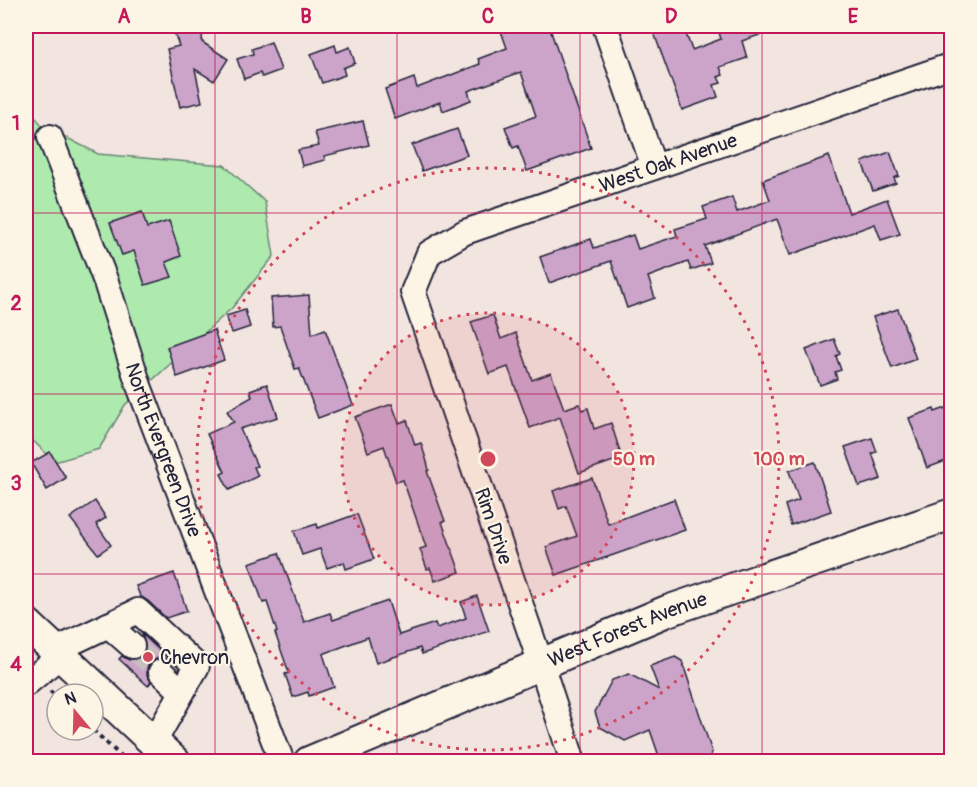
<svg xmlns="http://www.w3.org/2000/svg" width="977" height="787" font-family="Pangolin,sans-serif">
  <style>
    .green { fill: #aee9ae; stroke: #688674; stroke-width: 1.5 }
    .building { fill: #cca4ca; stroke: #22223b; stroke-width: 1.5 }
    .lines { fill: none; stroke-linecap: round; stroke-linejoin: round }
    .minor-tunnel { stroke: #c8bebf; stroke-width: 24; stroke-dasharray: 24 12; stroke-linecap: butt }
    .minor-casing { stroke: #22223b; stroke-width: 28 }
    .major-casing { stroke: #22223b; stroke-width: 34 }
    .path { stroke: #22223b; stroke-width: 4; stroke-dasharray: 4.5 4.5; stroke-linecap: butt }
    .minor { stroke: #fcf5e5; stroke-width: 24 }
    .major { stroke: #fcf5e5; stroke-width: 30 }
    .grid { fill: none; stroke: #c2185b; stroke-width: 1.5; stroke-opacity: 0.55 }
    .ring { fill: none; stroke: #d1495b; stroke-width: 3; stroke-dasharray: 3 6 }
    .poi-dot { fill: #d1495b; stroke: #fcf5e5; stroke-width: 2 }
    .labels { text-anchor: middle; stroke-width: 4.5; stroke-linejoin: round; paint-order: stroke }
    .street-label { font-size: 20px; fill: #22223b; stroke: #fcf5e5 }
    .poi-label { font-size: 20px; fill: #22223b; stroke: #fcf5e5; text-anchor: start }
    .centre { fill: #d1495b; stroke: #fcf5e5; stroke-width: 3 }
    .ring-label { font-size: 18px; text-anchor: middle; font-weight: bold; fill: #d1495b; stroke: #fcf5e5; stroke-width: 4.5; stroke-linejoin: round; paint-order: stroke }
    .neatline { fill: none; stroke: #c2185b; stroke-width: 2 }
    .grid-label { font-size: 20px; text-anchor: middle; font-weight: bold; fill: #c2185b }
  </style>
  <rect width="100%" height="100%" fill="#f2e5e0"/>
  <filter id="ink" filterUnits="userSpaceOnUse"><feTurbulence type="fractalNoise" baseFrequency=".0167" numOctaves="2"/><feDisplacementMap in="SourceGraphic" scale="12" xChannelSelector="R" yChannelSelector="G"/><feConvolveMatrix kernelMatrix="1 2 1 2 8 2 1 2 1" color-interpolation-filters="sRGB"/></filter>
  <g filter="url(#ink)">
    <!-- green -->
    <polygon class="green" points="26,107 42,125 98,154 224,165 265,202 274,256 232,308 125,405 99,449 55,462 26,434"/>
    <!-- building -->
    <g class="building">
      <polygon points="172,26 203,26 202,42 228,59 214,81 195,69 202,102 180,107 167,49 179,46"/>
      <polygon points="516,26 549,26 591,148 527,171 518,146 513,148 505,127 536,116 521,72 468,91 471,100 443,111 440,102 395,119 385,89 414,78 417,88 480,64 478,59 507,48 501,31"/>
      <polygon points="674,26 683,26 692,50 721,39 718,29 729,26 780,26 780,28 742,41 747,58 720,67 723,75 718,77 721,83 714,85 718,97 682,110 654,33"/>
      <polygon points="271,42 281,70 262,77 260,73 244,79 237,59 253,54 252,49"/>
      <polygon points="335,45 337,52 350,47 355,63 343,68 345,75 322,83 311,54"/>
      <polygon points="363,121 369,145 324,156 325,160 302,166 298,150 319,146 315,132"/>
      <polygon points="457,129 467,155 422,171 412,145"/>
      <polygon points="890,152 899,176 894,178 896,183 873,191 862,162"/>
      <polygon points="829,156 849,213 887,199 900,234 881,240 875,224 790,255 777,219 705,246 711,263 691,270 688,262 648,277 655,298 627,308 611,261 549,283 540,257 591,239 594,248 633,235 638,249 677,236 675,229 707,219 703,207 732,197 737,212 770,200 763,180"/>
      <polygon points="142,212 147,228 169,221 181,256 166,262 172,277 145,285 134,251 122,255 110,223"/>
      <polygon points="309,295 312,334 325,329 353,405 318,418 299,368 295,369 280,326 273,327 271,298"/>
      <polygon points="898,309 916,359 892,368 873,317"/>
      <polygon points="245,310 250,327 232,333 226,316"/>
      <polygon points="493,315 501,339 516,333 532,380 551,373 564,409 579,404 582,410 588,408 594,429 611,423 622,458 579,473 560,417 530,428 508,367 489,374 471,322"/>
      <polygon points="214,330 224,360 177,377 167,347"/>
      <polygon points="834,339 840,354 836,356 841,370 835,372 837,379 820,385 806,350"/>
      <polygon points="267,384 278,417 240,429 257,466 254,467 258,476 229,490 221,474 225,472 207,434 234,422 227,411 252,397 250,390"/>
      <polygon points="392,404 399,423 407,420 415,445 421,443 427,462 429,470 427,471 445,521 442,522 460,572 435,581 430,568 427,569 420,549 426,547 403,480 396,482 384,446 368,452 355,417"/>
      <polygon points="951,406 951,459 927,468 909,418 934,409 935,412"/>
      <polygon points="872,438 877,452 872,453 881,479 859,486 845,447"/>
      <polygon points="50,452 66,478 47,490 31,463"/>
      <polygon points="815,462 831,511 791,525 785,505 799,500 789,471"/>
      <polygon points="592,478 608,524 674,499 685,530 556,575 546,547 577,536 566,506 559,509 553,491"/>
      <polygon points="95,501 106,518 96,524 111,545 98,554 70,518"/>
      <polygon points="357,514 374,559 346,569 344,562 327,568 320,549 302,555 294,531 317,524 318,528"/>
      <polygon points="279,553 304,622 330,613 333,620 388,601 399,635 435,623 437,628 466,618 461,602 477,596 489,631 422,654 420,648 376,663 368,637 323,654 334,687 309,696 308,692 293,697 285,674 289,673 275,633 277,632 267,602 263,603 249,563"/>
      <polygon points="174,573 187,611 166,618 148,601 140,596 136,586"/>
      <polygon points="142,634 171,661 164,658 158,658 150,663 147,668 147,675 151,682 148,686 119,659 122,656 129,660 136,660 142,656 146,648"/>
      <polygon points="675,657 682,661 712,752 710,758 702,762 694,760 661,762 650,730 625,741 600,727 595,712 612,680 629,674 659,690 650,666"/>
    </g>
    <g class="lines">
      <!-- minor-tunnel -->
      <polyline class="minor-tunnel" points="132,646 161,672"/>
      <defs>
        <g id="minor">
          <polyline points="605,26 654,167"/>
          <path id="s1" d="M50,137L106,282L139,386L282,762"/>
          <polyline points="108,625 132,646"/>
          <polyline points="56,650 138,611 197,666 154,742"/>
          <polyline points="161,672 182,692"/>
          <polyline points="26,684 61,655"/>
          <path id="s2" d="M573,762L541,664L413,292L429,253L465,232L952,65"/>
        </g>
        <g id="major">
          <polyline points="26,623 175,762"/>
          <path id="s3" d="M309,762L667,611L952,514"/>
        </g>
      </defs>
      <!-- minor casing -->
      <use href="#minor" class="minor-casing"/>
      <!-- major casing -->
      <use href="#major" class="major-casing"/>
      <!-- path -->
      <g class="path">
        <polyline points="50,691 57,697"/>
        <polyline points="93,730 127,762"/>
      </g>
      <!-- minor -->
      <use href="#minor" class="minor"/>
      <!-- major -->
      <use href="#major" class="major"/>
    </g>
  </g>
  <!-- grid -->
  <path class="grid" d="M215,26V762M397,26V762M580,26V762M762,26V762M26,213H952M26,394H952M26,574H952"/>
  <!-- distance rings -->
  <circle cx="488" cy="459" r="146" fill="#d1495b" fill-opacity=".12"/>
  <g class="ring">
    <circle cx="488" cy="459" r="146"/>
    <circle cx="488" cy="459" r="291"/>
  </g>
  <!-- markers -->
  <circle class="poi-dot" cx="148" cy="657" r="6"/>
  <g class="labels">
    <!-- street labels -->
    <g class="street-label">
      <text dy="7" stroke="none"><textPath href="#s2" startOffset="795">West Oak Avenue</textPath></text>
      <text dy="7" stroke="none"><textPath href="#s1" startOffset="333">North Evergreen Drive</textPath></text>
      <text transform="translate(494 526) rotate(71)" y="7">Rim Drive</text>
      <text dy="7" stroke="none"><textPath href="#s3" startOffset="345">West Forest Avenue</textPath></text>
    </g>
    <!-- poi labels -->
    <g class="poi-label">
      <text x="160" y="664">Chevron</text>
    </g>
  </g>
  <circle cx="488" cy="459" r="9" class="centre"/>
  <g class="ring-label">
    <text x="634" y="465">50 m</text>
    <text x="779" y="465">100 m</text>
  </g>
  <!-- margin -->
  <rect width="977" height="787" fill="none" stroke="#fcf5e5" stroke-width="66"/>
  <!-- north arrow -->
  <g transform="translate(75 712) rotate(341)"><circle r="28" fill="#fcf5e5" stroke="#a5a1a1" stroke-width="1.5"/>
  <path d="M0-4.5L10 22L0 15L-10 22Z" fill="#d1495b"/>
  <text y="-9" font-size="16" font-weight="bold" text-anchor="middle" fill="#22223b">N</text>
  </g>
  <rect x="33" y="33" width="911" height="721" class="neatline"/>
  <g class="grid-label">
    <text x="124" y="23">A</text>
    <text x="306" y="23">B</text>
    <text x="488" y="23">C</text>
    <text x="671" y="23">D</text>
    <text x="853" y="23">E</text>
    <text x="16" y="130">1</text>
    <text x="16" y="310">2</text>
    <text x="16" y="490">3</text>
    <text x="16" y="671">4</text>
  </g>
</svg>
